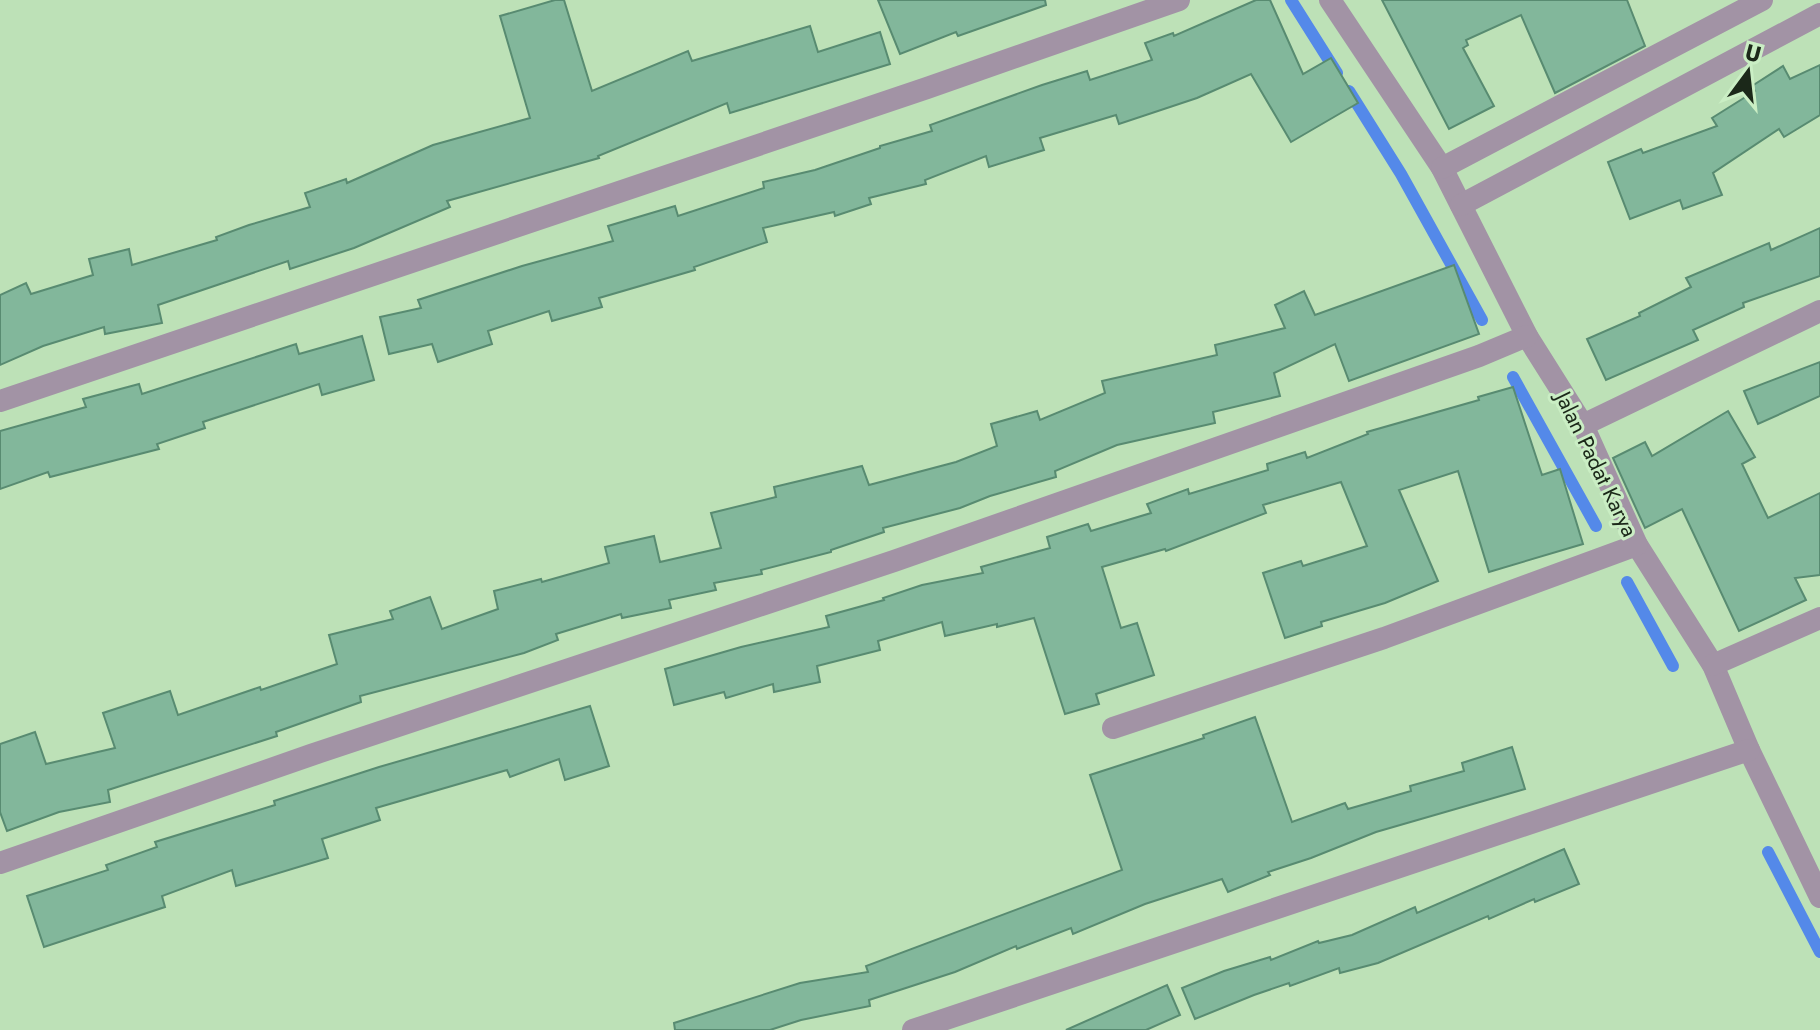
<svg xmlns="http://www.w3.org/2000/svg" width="1820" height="1030" font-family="Jost,sans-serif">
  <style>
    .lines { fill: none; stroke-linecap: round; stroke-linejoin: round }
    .stream { stroke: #5489e9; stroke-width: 12 }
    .building { fill: #82b79b; stroke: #588b71; stroke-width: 2 }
    .minor { stroke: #a293a5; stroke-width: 22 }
    .labels { text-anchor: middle; stroke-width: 6; stroke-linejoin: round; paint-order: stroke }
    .street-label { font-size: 22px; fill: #1b2819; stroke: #caeec4 }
  </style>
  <rect width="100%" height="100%" fill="#bde1b7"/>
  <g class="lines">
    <!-- stream -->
    <g class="stream">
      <polyline points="1291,0 1337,73"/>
      <polyline points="1349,91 1401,174 1482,320"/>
      <polyline points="1513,377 1596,526"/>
      <polyline points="1627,582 1673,666"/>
      <polyline points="1768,852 1820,952"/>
    </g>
  </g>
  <!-- building -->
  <g class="building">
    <polygon points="555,0 564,0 592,91 688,51 692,61 810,26 818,52 880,32 890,64 730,113 727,103 598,156 599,158 447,201 450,207 354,248 290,269 288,261 158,305 162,323 105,334 104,327 43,346 0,365 0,295 26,283 31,294 93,275 89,259 129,249 132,265 217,240 216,237 249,225 310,207 305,193 346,179 347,183 433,145 530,118 500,16"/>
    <polygon points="878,0 1045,0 1046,5 958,36 956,32 900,54"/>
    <polygon points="1256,0 1270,0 1303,74 1331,58 1358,103 1291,142 1251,74 1197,98 1119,124 1116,115 1040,138 1044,150 989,167 986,156 925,180 926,184 869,198 871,204 835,216 834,212 763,228 767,242 694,267 695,270 599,298 602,307 552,321 549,311 488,331 492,344 438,362 432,344 389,354 380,317 421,308 418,300 522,266 613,241 608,226 675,206 678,216 764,188 763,182 815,170 880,148 880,146 932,131 930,125 1042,85 1087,71 1090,80 1152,60 1145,43 1173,33 1174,36"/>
    <polygon points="1382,0 1627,0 1645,46 1555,93 1521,15 1466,40 1468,45 1463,48 1494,106 1449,129"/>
    <polygon points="1820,65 1820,115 1784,137 1779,129 1713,173 1722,195 1683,209 1680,200 1630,219 1608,162 1641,149 1643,153 1717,126 1712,118 1755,91 1752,86 1783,66 1790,79"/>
    <polygon points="1820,228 1820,276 1743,303 1744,307 1693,330 1698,340 1606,380 1587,339 1640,316 1639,313 1691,287 1686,278 1769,243 1771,250"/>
    <polygon points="1454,265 1479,334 1349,381 1335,344 1274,373 1280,396 1213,412 1215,423 1117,445 1055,471 1056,477 990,496 960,508 883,528 884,532 831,550 831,552 761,570 762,574 714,583 716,590 669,600 671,608 622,618 621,614 556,634 558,640 524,653 360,696 361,702 276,732 277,736 108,790 110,802 59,812 7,831 0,812 0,744 35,732 46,764 115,748 103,713 170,691 178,715 260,687 261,690 337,664 329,635 393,619 390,611 430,597 442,629 498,609 494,591 541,579 542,582 609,563 605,547 654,536 660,562 721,548 711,513 776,497 774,487 862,466 869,485 956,462 997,446 991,424 1037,411 1040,420 1105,393 1102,381 1217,355 1215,345 1285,328 1275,305 1304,291 1315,315"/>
    <polygon points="362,336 374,380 322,395 319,384 203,422 205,428 157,444 159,449 50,477 48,472 0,489 0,431 86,407 83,399 139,384 142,394 296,344 299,354"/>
    <polygon points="1820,362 1820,396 1758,424 1744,391"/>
    <polygon points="1513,387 1542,475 1560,469 1583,544 1489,572 1458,471 1399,490 1438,581 1385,603 1321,622 1322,626 1285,638 1263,573 1301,561 1303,566 1367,546 1341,482 1263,505 1266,513 1166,551 1165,549 1102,567 1121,628 1137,623 1154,675 1096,694 1099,704 1065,714 1034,618 997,627 997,624 945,636 942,622 878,641 880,650 817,666 820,682 774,692 773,684 726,698 724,692 674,705 665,669 741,647 829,627 826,616 884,600 883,598 922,585 983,573 981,567 1050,548 1047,537 1088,524 1091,531 1151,513 1147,504 1188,489 1189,494 1268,470 1267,464 1305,452 1307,458 1368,434 1367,432 1479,400 1478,397"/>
    <polygon points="1728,411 1755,457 1742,464 1768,518 1820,493 1820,575 1795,578 1806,600 1739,631 1682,509 1645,528 1613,458 1645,442 1652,456"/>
    <polygon points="590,706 609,766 565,780 559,759 510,777 507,770 376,808 380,820 322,839 328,858 236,886 232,870 162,896 165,907 44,947 27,896 108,870 106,865 157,847 155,842 275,805 274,801 379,767"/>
    <polygon points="1255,717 1292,822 1345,803 1348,809 1411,791 1410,786 1464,771 1462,763 1512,747 1525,789 1376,832 1311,858 1268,872 1270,875 1228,892 1222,879 1145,904 1073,934 1071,928 1017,949 1016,946 955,972 869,1000 870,1006 801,1020 770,1030 675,1030 674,1023 800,983 868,972 866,966 1122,870 1090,775 1204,738 1203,735"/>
    <polygon points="1564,849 1579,884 1535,902 1534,899 1489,919 1488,916 1378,963 1340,973 1339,968 1290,986 1289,983 1254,995 1195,1019 1182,988 1224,971 1270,957 1271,960 1318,941 1319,943 1352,935 1415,907 1417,913"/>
    <polygon points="1167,985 1180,1015 1146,1030 1066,1030"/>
  </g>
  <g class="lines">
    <!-- minor -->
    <g class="minor">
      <polyline points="1330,0 1442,168 1527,336 1583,425 1637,545 1713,665 1749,750 1820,897"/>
      <polyline points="1442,168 1762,0"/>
      <polyline points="1461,205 1820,14"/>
      <polyline points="0,401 927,88 1179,0"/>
      <polyline points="1583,425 1820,311"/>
      <polyline points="1713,665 1820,618"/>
      <polyline points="1113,728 1384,638 1637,545"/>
      <polyline points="0,863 311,755 894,561 1479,356 1527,336"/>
      <polyline points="913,1030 1749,750"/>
    </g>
  </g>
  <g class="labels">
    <!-- street labels -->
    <g class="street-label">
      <text transform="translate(1597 464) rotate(64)" y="8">Jalan Padat Karya</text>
    </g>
  </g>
  <!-- north arrow -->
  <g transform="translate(1748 72) rotate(15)" stroke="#caeec4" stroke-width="6" paint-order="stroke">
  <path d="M0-6L14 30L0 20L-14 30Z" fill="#1b2819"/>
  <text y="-12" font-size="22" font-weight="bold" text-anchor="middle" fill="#1b2819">U</text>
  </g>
</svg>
